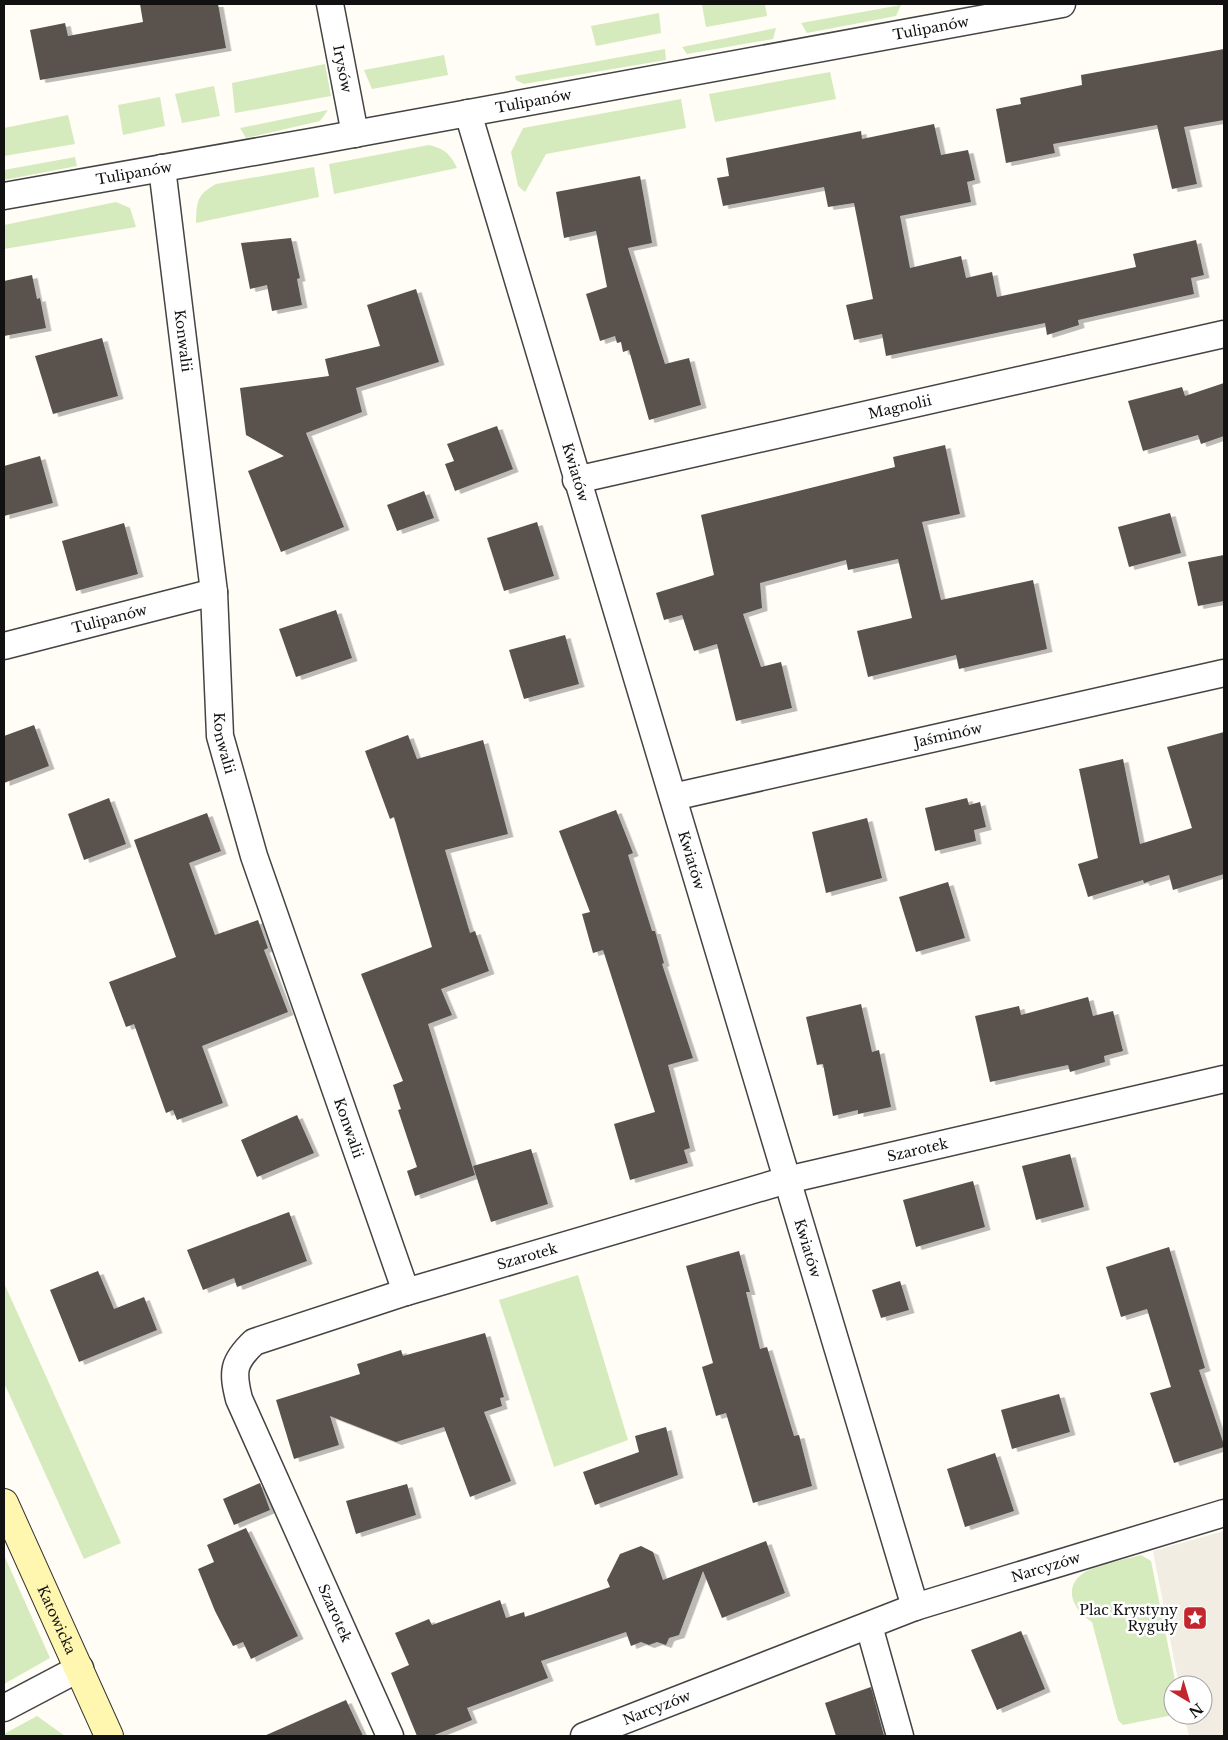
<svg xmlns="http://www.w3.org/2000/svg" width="1228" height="1740" font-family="'Libre Baskerville',serif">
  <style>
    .green { fill: #d5ebbd }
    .plaza { fill: #f1ede2 }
    .building { fill: #5a524d; filter: url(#shadow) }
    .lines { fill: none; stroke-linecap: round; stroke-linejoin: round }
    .minor-casing { stroke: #444; stroke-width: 29 }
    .secondary-casing { stroke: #333; stroke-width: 30 }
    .minor { stroke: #fff; stroke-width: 26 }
    .secondary { stroke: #fff6b0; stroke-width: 28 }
    .labels { text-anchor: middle; stroke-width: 5; stroke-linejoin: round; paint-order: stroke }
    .street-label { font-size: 14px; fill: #111; stroke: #fff }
    .poi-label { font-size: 14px; fill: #111; stroke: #fff; text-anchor: end }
  </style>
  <defs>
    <filter id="shadow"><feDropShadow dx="5.5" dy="3" stdDeviation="0" flood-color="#0004"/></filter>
  </defs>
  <rect width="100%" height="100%" fill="#fffdf5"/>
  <!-- green -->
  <g class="green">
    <polygon points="710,4 765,4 767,16 706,27 702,5"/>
    <polygon points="901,5 896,16 807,33 801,23"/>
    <polygon points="659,13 661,33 596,46 591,26"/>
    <polygon points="776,28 773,39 687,54 682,47"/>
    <polygon points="665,49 666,60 524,84 516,80 515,76"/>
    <polygon points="444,55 448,75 372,89 364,70"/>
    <polygon points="325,64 331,96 235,113 232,83"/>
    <polygon points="830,72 836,99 715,122 709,94"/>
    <polygon points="214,86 220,116 182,123 175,94"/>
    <polygon points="160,97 165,126 123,135 118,105"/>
    <polygon points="681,99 686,128 546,154 525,192 518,186 511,152 523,128"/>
    <polygon points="328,110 320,121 246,138 240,128"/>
    <polygon points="68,115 75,144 4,156 4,128"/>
    <path d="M429,145C445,149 450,154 457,168L334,194L329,164Z"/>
    <polygon points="75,157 77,166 4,180 4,170"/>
    <path d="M314,167L319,197L196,223C197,202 196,195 216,184Z"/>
    <polygon points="116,202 130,208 136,227 4,249 4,225"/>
    <polygon points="578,1275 628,1440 554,1467 499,1300"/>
    <polygon points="4,1283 121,1543 84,1559 4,1383"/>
    <polygon points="4,1555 50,1658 4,1684"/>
    <path d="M1141,1555L1151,1561L1176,1685H1173V1715L1123,1725L1118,1720L1092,1622C1074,1611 1061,1587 1085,1572C1097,1565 1127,1559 1141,1555Z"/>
    <polygon points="37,1716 65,1736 4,1736 4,1734"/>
  </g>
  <!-- plaza -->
  <polygon class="plaza" points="1224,1531 1224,1736 1189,1736 1184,1715 1203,1715 1203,1685 1179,1685 1153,1551"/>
  <!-- building -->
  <g class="building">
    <polygon points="140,4 218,4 226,48 40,80 30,30 65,23 68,36 143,22"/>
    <polygon points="1224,49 1224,120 1184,127 1197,184 1172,189 1157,125 1053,144 1055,153 1006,163 996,109 1021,104 1020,98 1082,85 1081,75"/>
    <polygon points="934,124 941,155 968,150 975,180 967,182 971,202 900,216 910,268 961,256 966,278 992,272 997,297 1136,267 1133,254 1196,240 1204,275 1191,278 1194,294 1078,320 1079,325 1047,335 1045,323 886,356 882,334 854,340 846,305 873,299 854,203 828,207 824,187 723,206 717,178 729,176 726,158 861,131 862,139"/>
    <polygon points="640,176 652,243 628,248 665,364 689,358 701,405 649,420 629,350 623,352 621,342 617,343 615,336 600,341 586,294 607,287 596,231 564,238 556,192"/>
    <polygon points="291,238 300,278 297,279 302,305 272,311 267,285 250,289 241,243"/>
    <polygon points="32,275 37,299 40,298 46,328 4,336 4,281"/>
    <polygon points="416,289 439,362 356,388 362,412 306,433 344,527 281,552 248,471 284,456 246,435 240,388 329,376 325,359 380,346 367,305"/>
    <polygon points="102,338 118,396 53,414 35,356"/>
    <polygon points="1224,383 1224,436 1201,444 1198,435 1143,451 1128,401 1182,387 1185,396"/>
    <polygon points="497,426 513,469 455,491 445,464 454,461 447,444"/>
    <polygon points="945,445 960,514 922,522 941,600 1033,580 1047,649 959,669 956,655 868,677 857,631 912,618 898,559 848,570 846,560 760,583 762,608 743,614 761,667 781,662 792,708 736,721 717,644 694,651 682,615 664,620 656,593 714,575 701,515 895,467 893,457"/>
    <polygon points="40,456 53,503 4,516 4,466"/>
    <polygon points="424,491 434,518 397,531 387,505"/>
    <polygon points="1170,513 1181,553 1129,567 1118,527"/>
    <polygon points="537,522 554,576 504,591 487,538"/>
    <polygon points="124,523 138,574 76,591 62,541"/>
    <polygon points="1224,555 1224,601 1198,606 1188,562"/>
    <polygon points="336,610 352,658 296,677 279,629"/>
    <polygon points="565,635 579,684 524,699 509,650"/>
    <polygon points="34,725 49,766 4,783 4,736"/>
    <polygon points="1224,732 1224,874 1173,890 1169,875 1144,883 1143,880 1088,897 1078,864 1098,858 1079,769 1123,759 1140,844 1192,828 1167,747"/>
    <polygon points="408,735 417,759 483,740 508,834 445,850 470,933 475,931 489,971 441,989 452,1015 428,1024 475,1175 415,1196 407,1171 417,1167 398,1110 401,1109 393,1085 403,1081 361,974 432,947 394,817 390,819 365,751"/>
    <polygon points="109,798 126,844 84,860 68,814"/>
    <polygon points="967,798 969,805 980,802 986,827 974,830 976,841 935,851 925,808"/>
    <polygon points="616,810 633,853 628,855 652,931 655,931 664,963 662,964 693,1058 668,1065 690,1148 684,1150 688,1163 630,1180 614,1124 655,1112 603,950 593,953 582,914 590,912 559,831"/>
    <polygon points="207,813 221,851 189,863 215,935 258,920 268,948 264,950 288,1012 202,1046 223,1103 177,1120 173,1110 166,1113 134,1024 126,1027 109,982 176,957 134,840"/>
    <polygon points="867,818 882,878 826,893 812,832"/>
    <polygon points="948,882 965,938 916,952 899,897"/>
    <polygon points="1088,997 1093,1016 1113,1011 1123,1051 1104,1056 1105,1062 1070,1072 1068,1065 990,1082 975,1016 1019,1006 1021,1015"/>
    <polygon points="861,1004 872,1052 879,1050 891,1107 858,1114 858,1110 833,1116 823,1064 817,1065 806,1017"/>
    <polygon points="297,1115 314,1153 257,1177 241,1140"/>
    <polygon points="531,1149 548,1204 491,1222 473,1166"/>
    <polygon points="1070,1154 1084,1207 1036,1220 1022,1166"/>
    <polygon points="973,1181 985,1227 916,1247 903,1200"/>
    <polygon points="289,1212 307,1261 237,1287 234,1278 203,1290 187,1250"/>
    <polygon points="1169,1247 1205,1368 1199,1370 1224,1445 1224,1447 1174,1463 1150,1393 1171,1387 1147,1309 1121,1317 1106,1267"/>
    <polygon points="739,1251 750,1292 746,1292 760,1349 767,1347 794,1436 799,1435 812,1486 753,1503 726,1413 716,1416 702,1367 713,1363 686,1266"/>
    <polygon points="98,1271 114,1309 144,1297 157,1330 79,1362 50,1290"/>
    <polygon points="900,1281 909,1310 881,1318 872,1290"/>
    <polygon points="485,1333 504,1397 500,1398 502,1406 484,1412 511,1481 470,1497 444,1427 396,1442 330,1416 339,1445 294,1459 276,1400 360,1374 357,1364 401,1350 403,1356"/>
    <polygon points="1059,1394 1070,1432 1012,1449 1001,1410"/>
    <polygon points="666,1427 678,1475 595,1505 583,1472 639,1452 635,1436"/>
    <polygon points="995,1453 1014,1511 965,1527 947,1469"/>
    <polygon points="260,1483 270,1510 234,1525 223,1499"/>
    <polygon points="407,1484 416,1515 356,1534 346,1501"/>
    <polygon points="246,1528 298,1636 251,1659 243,1642 233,1646 215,1611 198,1569 214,1562 207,1545"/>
    <polygon points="766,1541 785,1593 722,1618 703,1571 679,1635 669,1638 666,1645 657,1642 649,1645 641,1642 631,1646 626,1632 541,1661 548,1678 467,1708 472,1720 432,1736 417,1736 391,1673 409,1665 395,1633 429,1619 432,1625 500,1600 506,1618 524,1612 525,1617 610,1587 607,1580 620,1554 641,1546 653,1552 663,1580"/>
    <polygon points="1021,1631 1045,1689 997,1710 971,1650"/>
    <polygon points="871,1687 884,1736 836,1736 825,1703"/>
    <polygon points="346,1700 363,1736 264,1736"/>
  </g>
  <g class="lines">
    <defs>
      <g id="minor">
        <path id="s1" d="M330,4L355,134"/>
        <path id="s2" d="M468,113L915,1607"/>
        <path id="s3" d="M162,168L214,592L220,736L254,856L406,1292"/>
        <path id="s4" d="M4,196L316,141L1062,4"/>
        <path id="s5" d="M576,480L1224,334"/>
        <path id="s6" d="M4,646L214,592"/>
        <path id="s7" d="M673,797L1224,673"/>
        <polyline points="869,1626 900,1736"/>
        <polyline points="4,1708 80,1668"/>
        <path id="s8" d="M390,1736L239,1399C232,1371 233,1362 254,1342L406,1292L787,1180L1224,1079"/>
        <path id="s9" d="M584,1736L915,1607L1224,1513"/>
      </g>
      <g id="secondary">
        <path id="s10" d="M4,1503L109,1736"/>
      </g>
    </defs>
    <!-- minor casing -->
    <use href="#minor" class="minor-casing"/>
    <!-- secondary casing -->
    <use href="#secondary" class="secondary-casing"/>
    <!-- minor -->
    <use href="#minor" class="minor"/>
    <!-- secondary -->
    <use href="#secondary" class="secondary"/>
  </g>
  <!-- icons -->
  <defs>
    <symbol id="sight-square" viewBox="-11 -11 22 22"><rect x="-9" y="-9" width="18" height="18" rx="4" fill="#c4262e" stroke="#fff"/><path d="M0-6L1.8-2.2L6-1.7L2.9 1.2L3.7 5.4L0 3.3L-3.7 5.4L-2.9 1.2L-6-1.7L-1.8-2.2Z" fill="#fff"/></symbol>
  </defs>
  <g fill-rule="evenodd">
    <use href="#sight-square" x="1181" y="1604" width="28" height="28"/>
  </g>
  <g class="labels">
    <!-- street labels -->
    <g class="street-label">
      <text dy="5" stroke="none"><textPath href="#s4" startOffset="942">Tulipanów</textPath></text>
      <text dy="5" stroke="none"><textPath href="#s1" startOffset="66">Irysów</textPath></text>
      <text dy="5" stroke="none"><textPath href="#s4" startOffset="538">Tulipanów</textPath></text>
      <text dy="5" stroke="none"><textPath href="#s4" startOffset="132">Tulipanów</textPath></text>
      <text dy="5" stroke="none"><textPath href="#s3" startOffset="174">Konwalii</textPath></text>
      <text dy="5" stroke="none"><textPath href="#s5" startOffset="332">Magnolii</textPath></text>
      <text dy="5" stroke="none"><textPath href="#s2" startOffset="375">Kwiatów</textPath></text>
      <text dy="5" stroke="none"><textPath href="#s6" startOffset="109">Tulipanów</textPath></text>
      <text dy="5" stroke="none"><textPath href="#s7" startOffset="282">Jaśminów</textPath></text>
      <text dy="5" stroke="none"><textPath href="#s3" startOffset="579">Konwalii</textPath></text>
      <text dy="5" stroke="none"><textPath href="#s2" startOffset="780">Kwiatów</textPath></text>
      <text dy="5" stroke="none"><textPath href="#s3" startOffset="984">Konwalii</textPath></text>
      <text dy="5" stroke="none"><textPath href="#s8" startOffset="1124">Szarotek</textPath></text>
      <text dy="5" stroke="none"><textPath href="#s2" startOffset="1185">Kwiatów</textPath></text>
      <text dy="5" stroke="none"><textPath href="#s8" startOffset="719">Szarotek</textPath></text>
      <text dy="5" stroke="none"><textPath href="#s9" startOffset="492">Narcyzów</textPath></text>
      <text transform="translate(335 1613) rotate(66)" y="5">Szarotek</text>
      <text dy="5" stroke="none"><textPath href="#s10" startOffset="128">Katowicka</textPath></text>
      <text dy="5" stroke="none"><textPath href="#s9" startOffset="78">Narcyzów</textPath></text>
    </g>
    <!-- poi labels -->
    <g class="poi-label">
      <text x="1178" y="1615">Plac Krystyny<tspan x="1178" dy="16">Ryguły</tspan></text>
    </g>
  </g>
  <!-- border -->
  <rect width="1228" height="1740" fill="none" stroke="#111111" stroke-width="10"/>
  <!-- north arrow -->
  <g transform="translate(1188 1700) rotate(142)"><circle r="24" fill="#ffffff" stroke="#a0a0a0"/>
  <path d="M0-4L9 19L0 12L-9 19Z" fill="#c4262e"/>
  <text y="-8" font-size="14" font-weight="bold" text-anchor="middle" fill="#111111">N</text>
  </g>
</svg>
